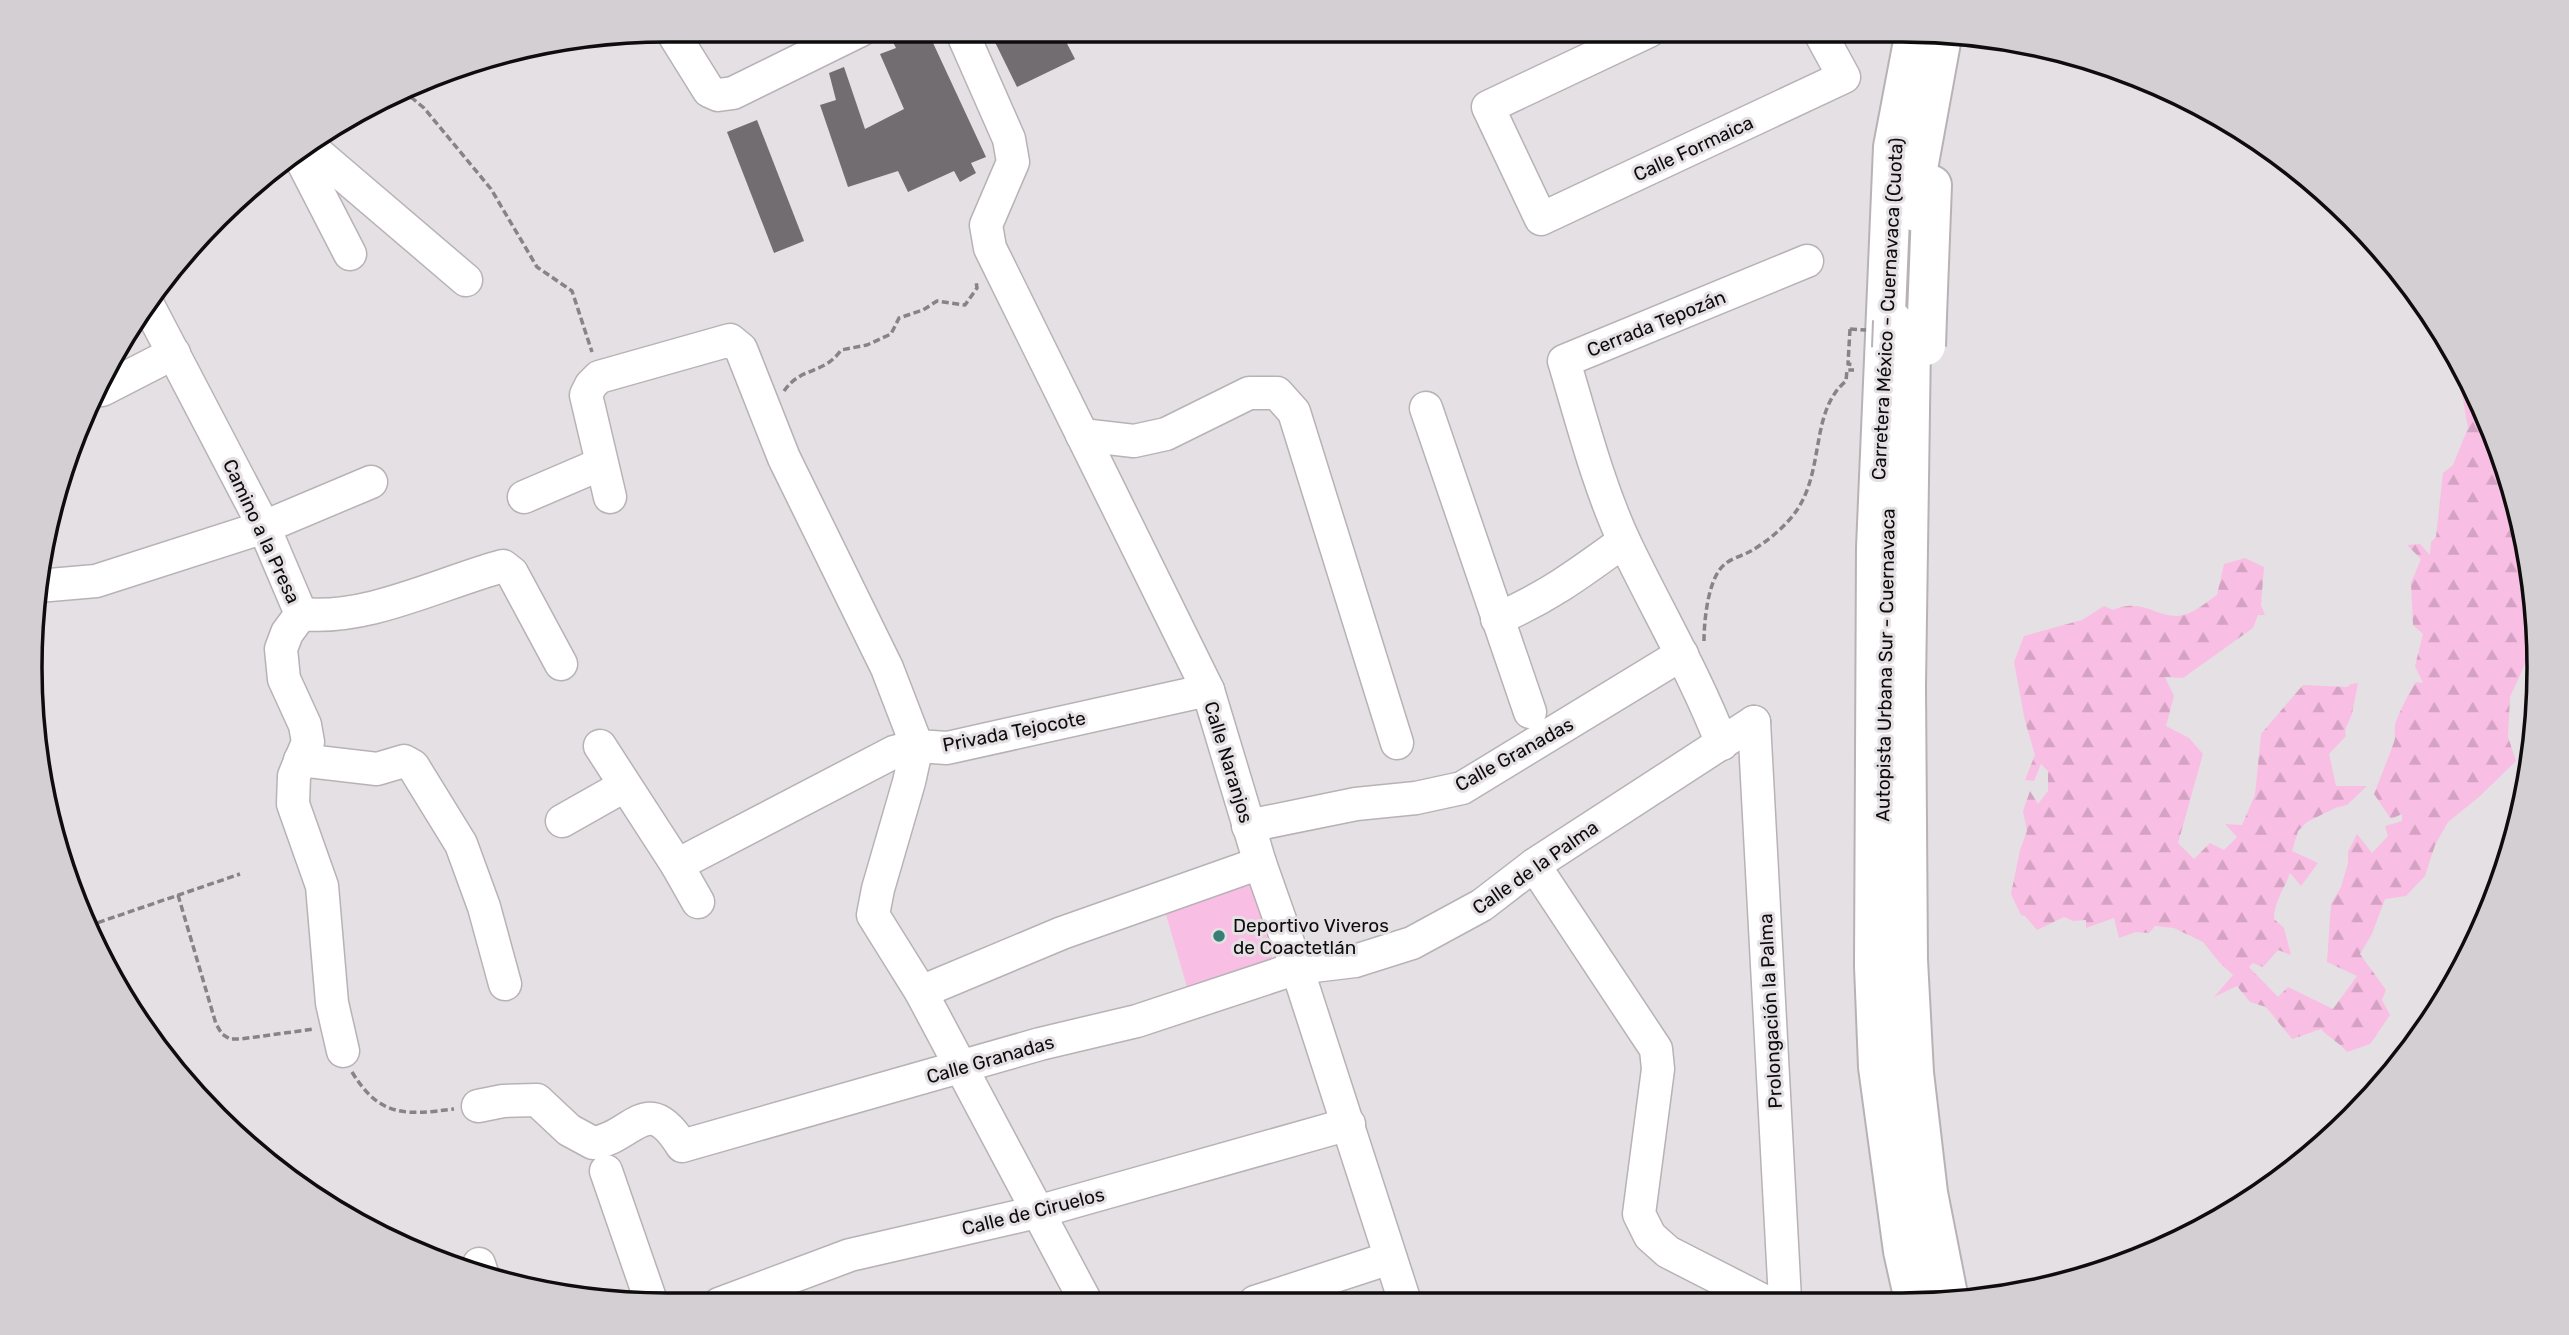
<svg xmlns="http://www.w3.org/2000/svg" width="2569" height="1335" font-family="Rubik,sans-serif">
  <style>
    .forest { fill: url(#forest-firs) }
    .park { fill: #f9bee3 }
    .building { fill: #726d70 }
    .lines { fill: none; stroke-linecap: round; stroke-linejoin: round }
    .minor-casing { stroke: #b8b2b6; stroke-width: 35 }
    .highway-casing { stroke: #b8b2b6; stroke-width: 42 }
    .path { stroke: #888486; stroke-width: 3.5; stroke-dasharray: 7 3.5; stroke-linecap: butt }
    .minor { stroke: #fff; stroke-width: 32 }
    .highway { stroke: #fff; stroke-width: 38 }
    .highway-bridge-casing { stroke: #b8b2b6; stroke-width: 42; stroke-linecap: butt }
    .path-bridge { stroke: #888486; stroke-width: 3.5; stroke-dasharray: 7 3.5; stroke-linecap: butt }
    .highway-bridge { stroke: #fff; stroke-width: 38 }
    .poi-dot { fill: #387e75; stroke: #e5e0e3; stroke-width: 2.5 }
    .labels { text-anchor: middle; stroke-width: 6; stroke-linejoin: round; paint-order: stroke }
    .street-label { font-size: 19px; fill: #0e0c0d; stroke: #e5e0e3 }
    .poi-label { font-size: 19px; fill: #0e0c0d; stroke: #e5e0e3; text-anchor: start }
    .rim { fill: none; stroke: #0e0c0d; stroke-width: 3.5 }
  </style>
  <defs>
    <pattern id="forest-firs" width="22" height="20" patternUnits="userSpaceOnUse" patternTransform="scale(1.75)"><rect width="22" height="20" fill="#f9bee3"/><path d="M5 1l3.5 6h-7zM16 11l3.5 6h-7z" fill="#d4a2c2"/></pattern>
  </defs>
  <rect width="100%" height="100%" fill="#e5e0e3"/>
  <!-- forest -->
  <path class="forest" d="M2464,372L2506,463L2534,585L2535,620L2530,633V653L2510,697L2508,737L2516,761L2479,797L2448,822L2435,845L2425,876L2406,896L2385,899L2372,934L2360,954L2386,990L2382,1000L2390,1015L2370,1044L2347,1052C2339,1042 2329,1038 2321,1029L2292,1039L2266,1007L2250,1002L2237,986L2214,997L2233,975L2219,962L2203,942L2174,928L2155,926L2149,933L2136,932L2119,938L2114,918L2086,928V920L2073,921L2064,917L2037,930L2025,916L2021,915L2011,894L2020,850L2027,831L2023,811L2030,791L2038,804L2048,791V771L2041,764L2034,781L2025,780L2035,755L2025,721L2014,662L2024,636L2082,620L2104,606L2113,610C2144,596 2159,621 2184,615C2195,612 2208,601 2217,595L2224,564L2245,558L2264,567L2261,605L2265,615H2258L2253,628L2183,678L2165,677L2174,696L2166,726L2189,738L2203,754L2178,843L2194,859L2210,843L2224,850L2237,837L2225,824L2242,825L2255,795L2261,734L2303,685L2347,687L2351,684L2358,683L2352,714L2345,730L2346,736L2329,754L2336,786H2367L2347,805L2335,808L2307,822L2298,831L2292,851L2318,863L2301,886L2290,873C2284,890 2274,901 2274,919L2284,928L2291,955L2278,950L2263,967L2253,963L2249,967L2278,997L2288,987L2333,1009L2357,976L2327,962L2331,904L2341,887L2348,863V852L2357,834L2372,853L2388,836L2385,826L2402,821V814L2391,819L2374,794C2381,776 2388,759 2394,742C2396,737 2394,731 2395,726C2395,720 2412,687 2416,682L2423,683L2415,666L2423,634L2413,625L2411,583L2421,559L2407,545L2420,544L2430,555L2431,542L2436,537L2443,473L2453,465L2468,428L2461,388Z"/>
  <!-- park -->
  <polygon class="park" points="1253,884 1273,961 1187,987 1165,911"/>
  <!-- building -->
  <g class="building">
    <polygon points="920,30 927,30 986,157 971,163 976,173 960,182 954,171 908,192 898,171 848,187 820,105 836,100 829,73 844,67 865,129 904,109 880,54 896,48 893,42"/>
    <polygon points="989,30 1060,30 1075,59 1017,87"/>
    <polygon points="757,120 804,241 774,253 727,132"/>
  </g>
  <g class="lines">
    <defs>
      <g id="minor">
        <polyline points="671,30 709,91 718,95 733,93 861,30"/>
        <polyline points="961,30 1009,139 1013,162 986,225 990,248 1208,690 1260,863 1297,968 1405,1302"/>
        <polyline points="1649,31 1488,107 1541,219 1844,77 1819,31"/>
        <polyline points="309,146 466,280"/>
        <polyline points="292,155 300,157 350,254"/>
        <polyline points="147,303 264,527 301,614 287,633 281,649 284,679 305,725 308,742 294,776 293,804 322,886 332,1003 343,1051"/>
        <polyline points="102,390 174,353"/>
        <polyline points="1426,408 1530,712"/>
        <polyline points="1082,435 1134,441 1166,434 1249,393 1277,393 1294,412 1397,743"/>
        <polyline points="524,497 601,464"/>
        <polyline points="610,497 586,395 591,385 599,377 730,340 741,349 784,458 887,668 917,746 909,782 878,889 873,915 921,992 1086,1302"/>
        <polyline points="38,586 96,581 264,527 371,482"/>
        <path d="M301,614C368,621 440,583 503,566L512,573L561,664"/>
        <path d="M1497,619C1548,597 1580,573 1624,541"/>
        <polyline points="1754,722 1785,1300"/>
        <path d="M1722,744C1695,674 1657,610 1625,543C1598,485 1582,421 1564,361L1807,261"/>
        <polyline points="600,746 677,865 698,902"/>
        <polyline points="300,760 377,769 404,761 413,766 461,844 484,907 505,984"/>
        <polyline points="562,821 624,786"/>
        <polyline points="1248,826 1356,804 1416,798 1462,788 1682,654"/>
        <polyline points="677,865 894,752 917,746 947,748 1208,690"/>
        <polyline points="1534,865 1656,1049 1658,1069 1639,1214 1650,1236 1668,1252 1762,1300"/>
        <polyline points="921,992 1062,933 1260,863"/>
        <path d="M478,1106L503,1101L537,1100L569,1130L593,1143C633,1138 647,1089 682,1146L1040,1044L1137,1021L1297,968L1355,961L1412,943L1482,905L1534,865L1754,722"/>
        <polyline points="606,1171 652,1304"/>
        <polyline points="479,1264 483,1276"/>
        <polyline points="1255,1302 1390,1258"/>
        <polyline points="719,1304 850,1255 1037,1212 1349,1124"/>
      </g>
      <g id="highway">
        <polyline points="1916,212 1917,174 1943,31"/>
        <polyline points="1927,316 1932,185"/>
        <polyline points="1911,342 1906,686 1908,960 1914,1073 1928,1193 1949,1300"/>
        <polyline points="1914,1300 1903,1251 1878,1067 1874,966 1876,548 1893,147 1915,31"/>
      </g>
    </defs>
    <!-- minor casing -->
    <use href="#minor" class="minor-casing"/>
    <!-- highway casing -->
    <use href="#highway" class="highway-casing"/>
    <!-- path -->
    <g class="path">
      <polyline points="400,97 412,98 424,108 491,189 537,267 572,291 592,352"/>
      <polyline points="1850,329 1848,364 1854,365"/>
      <path d="M784,391C801,366 824,375 841,350L867,345L891,334L899,318L923,310L937,301L965,305L977,288L976,281"/>
      <path d="M1704,641C1704,621 1708,577 1725,564C1731,559 1741,556 1749,552C1766,543 1786,526 1797,510C1825,468 1810,411 1846,381L1847,370H1854"/>
      <polyline points="178,895 216,1024 222,1034 230,1039 241,1039 314,1029"/>
      <polyline points="88,926 240,874"/>
      <path d="M352,1072C380,1118 406,1115 454,1109"/>
    </g>
    <!-- minor -->
    <use href="#minor" class="minor"/>
    <!-- highway -->
    <use href="#highway" class="highway"/>
    <defs>
      <g id="highway-bridge">
        <polyline points="1926,346 1927,316"/>
        <polyline points="1892,348 1893,321"/>
      </g>
    </defs>
    <!-- highway-bridge casing -->
    <use href="#highway-bridge" class="highway-bridge-casing"/>
    <!-- path-bridge -->
    <polyline class="path-bridge" points="1850,329 1866,330"/>
    <!-- highway-bridge -->
    <use href="#highway-bridge" class="highway-bridge"/>
  </g>
  <!-- markers -->
  <circle class="poi-dot" cx="1219" cy="936" r="7"/>
  <g class="labels">
    <!-- street labels -->
    <g class="street-label">
      <text transform="translate(1693 148) rotate(-25)" y="7">Calle Formaica</text>
      <text transform="translate(1887 309) rotate(-87)" y="7">Carretera México - Cuernavaca (Cuota)</text>
      <text transform="translate(1656 323) rotate(-22)" y="7">Cerrada Tepozán</text>
      <text transform="translate(262 531) rotate(65)" y="7">Camino a la Presa</text>
      <text transform="translate(1885 665) rotate(-89)" y="7">Autopista Urbana Sur - Cuernavaca</text>
      <text transform="translate(1014 731) rotate(-11)" y="7">Privada Tejocote</text>
      <text transform="translate(1514 754) rotate(-29)" y="7">Calle Granadas</text>
      <text transform="translate(1229 762) rotate(73)" y="7">Calle Naranjos</text>
      <text transform="translate(1535 867) rotate(-35)" y="7">Calle de la Palma</text>
      <text transform="translate(1770 1011) rotate(-93)" y="7">Prolongación la Palma</text>
      <text transform="translate(990 1059) rotate(-16)" y="7">Calle Granadas</text>
      <text transform="translate(1033 1211) rotate(-14)" y="7">Calle de Ciruelos</text>
    </g>
    <!-- poi labels -->
    <g class="poi-label">
      <text x="1233" y="932">Deportivo Viveros<tspan x="1233" dy="22">de Coactetlán</tspan></text>
    </g>
  </g>
  <!-- crop -->
  <path d="M0 0H2569V1335H0ZM667 42H1902A625 625 0 0 1 2527 667V668A625 625 0 0 1 1902 1293H667A625 625 0 0 1 42 668V667A625 625 0 0 1 667 42Z" fill="#d4cfd2" fill-rule="evenodd"/>
  <path class="rim" d="M667 42H1902A625 625 0 0 1 2527 667V668A625 625 0 0 1 1902 1293H667A625 625 0 0 1 42 668V667A625 625 0 0 1 667 42Z"/>
</svg>
